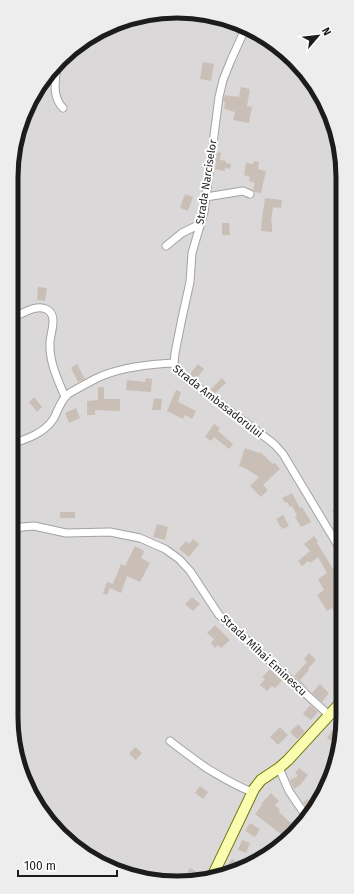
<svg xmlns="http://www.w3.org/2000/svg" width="354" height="894" font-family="'Fira Sans',sans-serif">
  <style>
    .residential { fill: #dad8d8 }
    .building { fill: #cabfb6 }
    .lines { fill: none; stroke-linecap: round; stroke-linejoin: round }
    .street-casing { stroke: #a3a3a3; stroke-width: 9 }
    .secondary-casing { stroke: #6a7500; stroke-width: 12 }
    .street { stroke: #fff; stroke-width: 7 }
    .secondary { stroke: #fafdaf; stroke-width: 10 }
    .labels { text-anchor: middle; stroke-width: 4; stroke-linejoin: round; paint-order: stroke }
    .street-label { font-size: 11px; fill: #1c1c1c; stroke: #fff }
    .rim { fill: none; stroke: #1c1c1c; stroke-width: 5 }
  </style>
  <rect width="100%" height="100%" fill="#eee9e0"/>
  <!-- residential -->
  <polygon class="residential" points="166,11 230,20 269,39 302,68 326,104 342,155 343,717 334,770 309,818 260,861 210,880 155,882 94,861 52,826 20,771 11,717 11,177 20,124 52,68 103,28"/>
  <!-- building -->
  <g class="building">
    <polygon points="203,62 214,64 211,81 200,79"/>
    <polygon points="241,87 250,89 247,106 252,107 249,123 233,120 235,112 224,109 225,102 223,101 225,95 239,97"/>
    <polygon points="217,152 221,153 220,160 226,161 226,163 231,164 230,169 225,168 225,171 215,169"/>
    <polygon points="254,161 259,162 258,169 266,171 261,193 254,192 253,190 255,183 249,181 250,177 244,175 246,163 253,164"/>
    <polygon points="185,194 193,197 188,211 180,208 184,196 185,196"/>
    <polygon points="265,198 282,200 281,208 273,207 271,223 272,223 272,232 261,231 262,219"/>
    <polygon points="222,223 229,223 230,235 222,235"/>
    <polygon points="38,287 47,288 45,301 37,300"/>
    <polygon points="77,364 85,379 78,382 71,368"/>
    <polygon points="198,364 204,369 196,379 190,374"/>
    <polygon points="146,378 152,379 151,392 126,390 127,380 145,382"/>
    <polygon points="222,378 226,383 215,393 210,390"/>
    <polygon points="98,387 104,387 104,399 120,399 120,411 95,410 95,415 87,415 87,401 98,400"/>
    <polygon points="176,390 181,392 178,402 196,411 192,419 185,415 183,419 167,411"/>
    <polygon points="34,397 42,407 37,412 29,402"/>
    <polygon points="154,398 162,399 161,410 152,410"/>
    <polygon points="76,408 80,418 69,423 65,413"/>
    <polygon points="214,424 220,428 218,431 233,444 229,449 214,437 211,441 205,437"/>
    <polygon points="245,448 259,453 260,452 273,464 275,463 280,469 263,485 268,490 261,497 250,486 259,477 245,468 239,466"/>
    <polygon points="292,493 300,508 302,507 311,522 301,527 295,517 297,516 292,506 290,507 287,502 285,503 282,498"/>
    <polygon points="342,504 342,518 338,521 332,511"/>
    <rect x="60" y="512" width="15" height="6"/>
    <polygon points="283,515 289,526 282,529 276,519"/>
    <polygon points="157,524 168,527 165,540 153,537"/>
    <polygon points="314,536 318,541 317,543 343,585 343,595 336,600 343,611 343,625 332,608 327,611 317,595 324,590 318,579 327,573 318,557 310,563 308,561 302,566 298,561 310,551 304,544 308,541"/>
    <polygon points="193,539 199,544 189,557 179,549 186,541 189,544"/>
    <polygon points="135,546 144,551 141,558 150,563 140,582 127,576 121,593 110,588 107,595 103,593 107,582 113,584 121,564 125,566"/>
    <polygon points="192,597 200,604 193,611 185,604"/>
    <polygon points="215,625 230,640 221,648 218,645 215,648 211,643 214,639 207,633"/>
    <polygon points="309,653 316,660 308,669 309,670 300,680 308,688 307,688 294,676 307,662 304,659"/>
    <polygon points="270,669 282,681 275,688 272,686 267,691 260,685 265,679 262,677"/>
    <polygon points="320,684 329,693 322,702 312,693"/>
    <polygon points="310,705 318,712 311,720 303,714"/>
    <polygon points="298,724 305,732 297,739 290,732"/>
    <polygon points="280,727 288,735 278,745 270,737"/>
    <polygon points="335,727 341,731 339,742 337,745 327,738"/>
    <polygon points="135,747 142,753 136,760 129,754"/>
    <polygon points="299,768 308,775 300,785 294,789 290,780 298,776 295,773"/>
    <polygon points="200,786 208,792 203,799 195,793"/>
    <polygon points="271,793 279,801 275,805 280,810 279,812 297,829 286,838 255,814 262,805 261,804"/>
    <polygon points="308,799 314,808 311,814 303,802"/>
    <polygon points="250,823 260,829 255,837 245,831"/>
    <polygon points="242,840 250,843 246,853 238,850"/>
    <polygon points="232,859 245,866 234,870 227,866"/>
    <polygon points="190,868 197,872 191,880 187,880 184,878"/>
  </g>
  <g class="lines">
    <defs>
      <g id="street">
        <polyline points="246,27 231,60 223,80 219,97 204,212 192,253 190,282 182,318 175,353 174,363 175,367 181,374 187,379 269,440 275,445 283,454 343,554"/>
        <path d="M57,64C56,79 51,96 63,108"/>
        <polyline points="206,197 243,191 250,194"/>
        <polyline points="166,246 182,233 200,224"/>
        <path d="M11,318C21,315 35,304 46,309C59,315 50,333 50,343C49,362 58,380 65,397"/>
        <path d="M11,444C27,439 45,433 54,418C58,410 61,400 68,394C80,387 92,380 104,375C125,367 152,364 174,363"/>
        <polyline points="11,531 22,527 34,526 66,533 110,532 140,538 165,549 179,559 190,571 219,615 329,715"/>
        <path d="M170,741C183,751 195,760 208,769C223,778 236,786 252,792"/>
        <polyline points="279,768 289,791 308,819"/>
      </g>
      <polyline id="secondary" points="211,879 254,789 261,780 279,768 288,760 343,700"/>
    </defs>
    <!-- street casing -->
    <use href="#street" class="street-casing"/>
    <!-- secondary casing -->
    <use href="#secondary" class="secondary-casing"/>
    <!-- street -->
    <use href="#street" class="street"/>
    <!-- secondary -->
    <use href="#secondary" class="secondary"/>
  </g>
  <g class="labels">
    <!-- street labels -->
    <g class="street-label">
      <text transform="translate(206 182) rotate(-81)" y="4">Strada Narciselor</text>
      <text transform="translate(218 401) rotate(38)" y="4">Strada Ambasadorului</text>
      <text transform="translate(264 655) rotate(43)" y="4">Strada Mihai Eminescu</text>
    </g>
  </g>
  <!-- crop -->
  <path d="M0 0H354V894H0ZM177 18H177A159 159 0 0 1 336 177V717A159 159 0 0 1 177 876H177A159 159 0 0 1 18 717V177A159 159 0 0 1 177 18Z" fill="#ededed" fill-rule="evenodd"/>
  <path class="rim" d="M177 18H177A159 159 0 0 1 336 177V717A159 159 0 0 1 177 876H177A159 159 0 0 1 18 717V177A159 159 0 0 1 177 18Z"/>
  <!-- north arrow -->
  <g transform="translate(318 36) rotate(62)" stroke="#ffffff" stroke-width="3" paint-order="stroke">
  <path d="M0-3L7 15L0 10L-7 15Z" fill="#1c1c1c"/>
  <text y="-6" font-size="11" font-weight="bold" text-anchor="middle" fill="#1c1c1c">N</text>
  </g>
  <!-- scale -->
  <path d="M18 870v6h99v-6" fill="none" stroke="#1c1c1c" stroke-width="2"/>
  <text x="24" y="870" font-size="12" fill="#1c1c1c" stroke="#ffffff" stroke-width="3" paint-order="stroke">100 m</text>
</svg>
